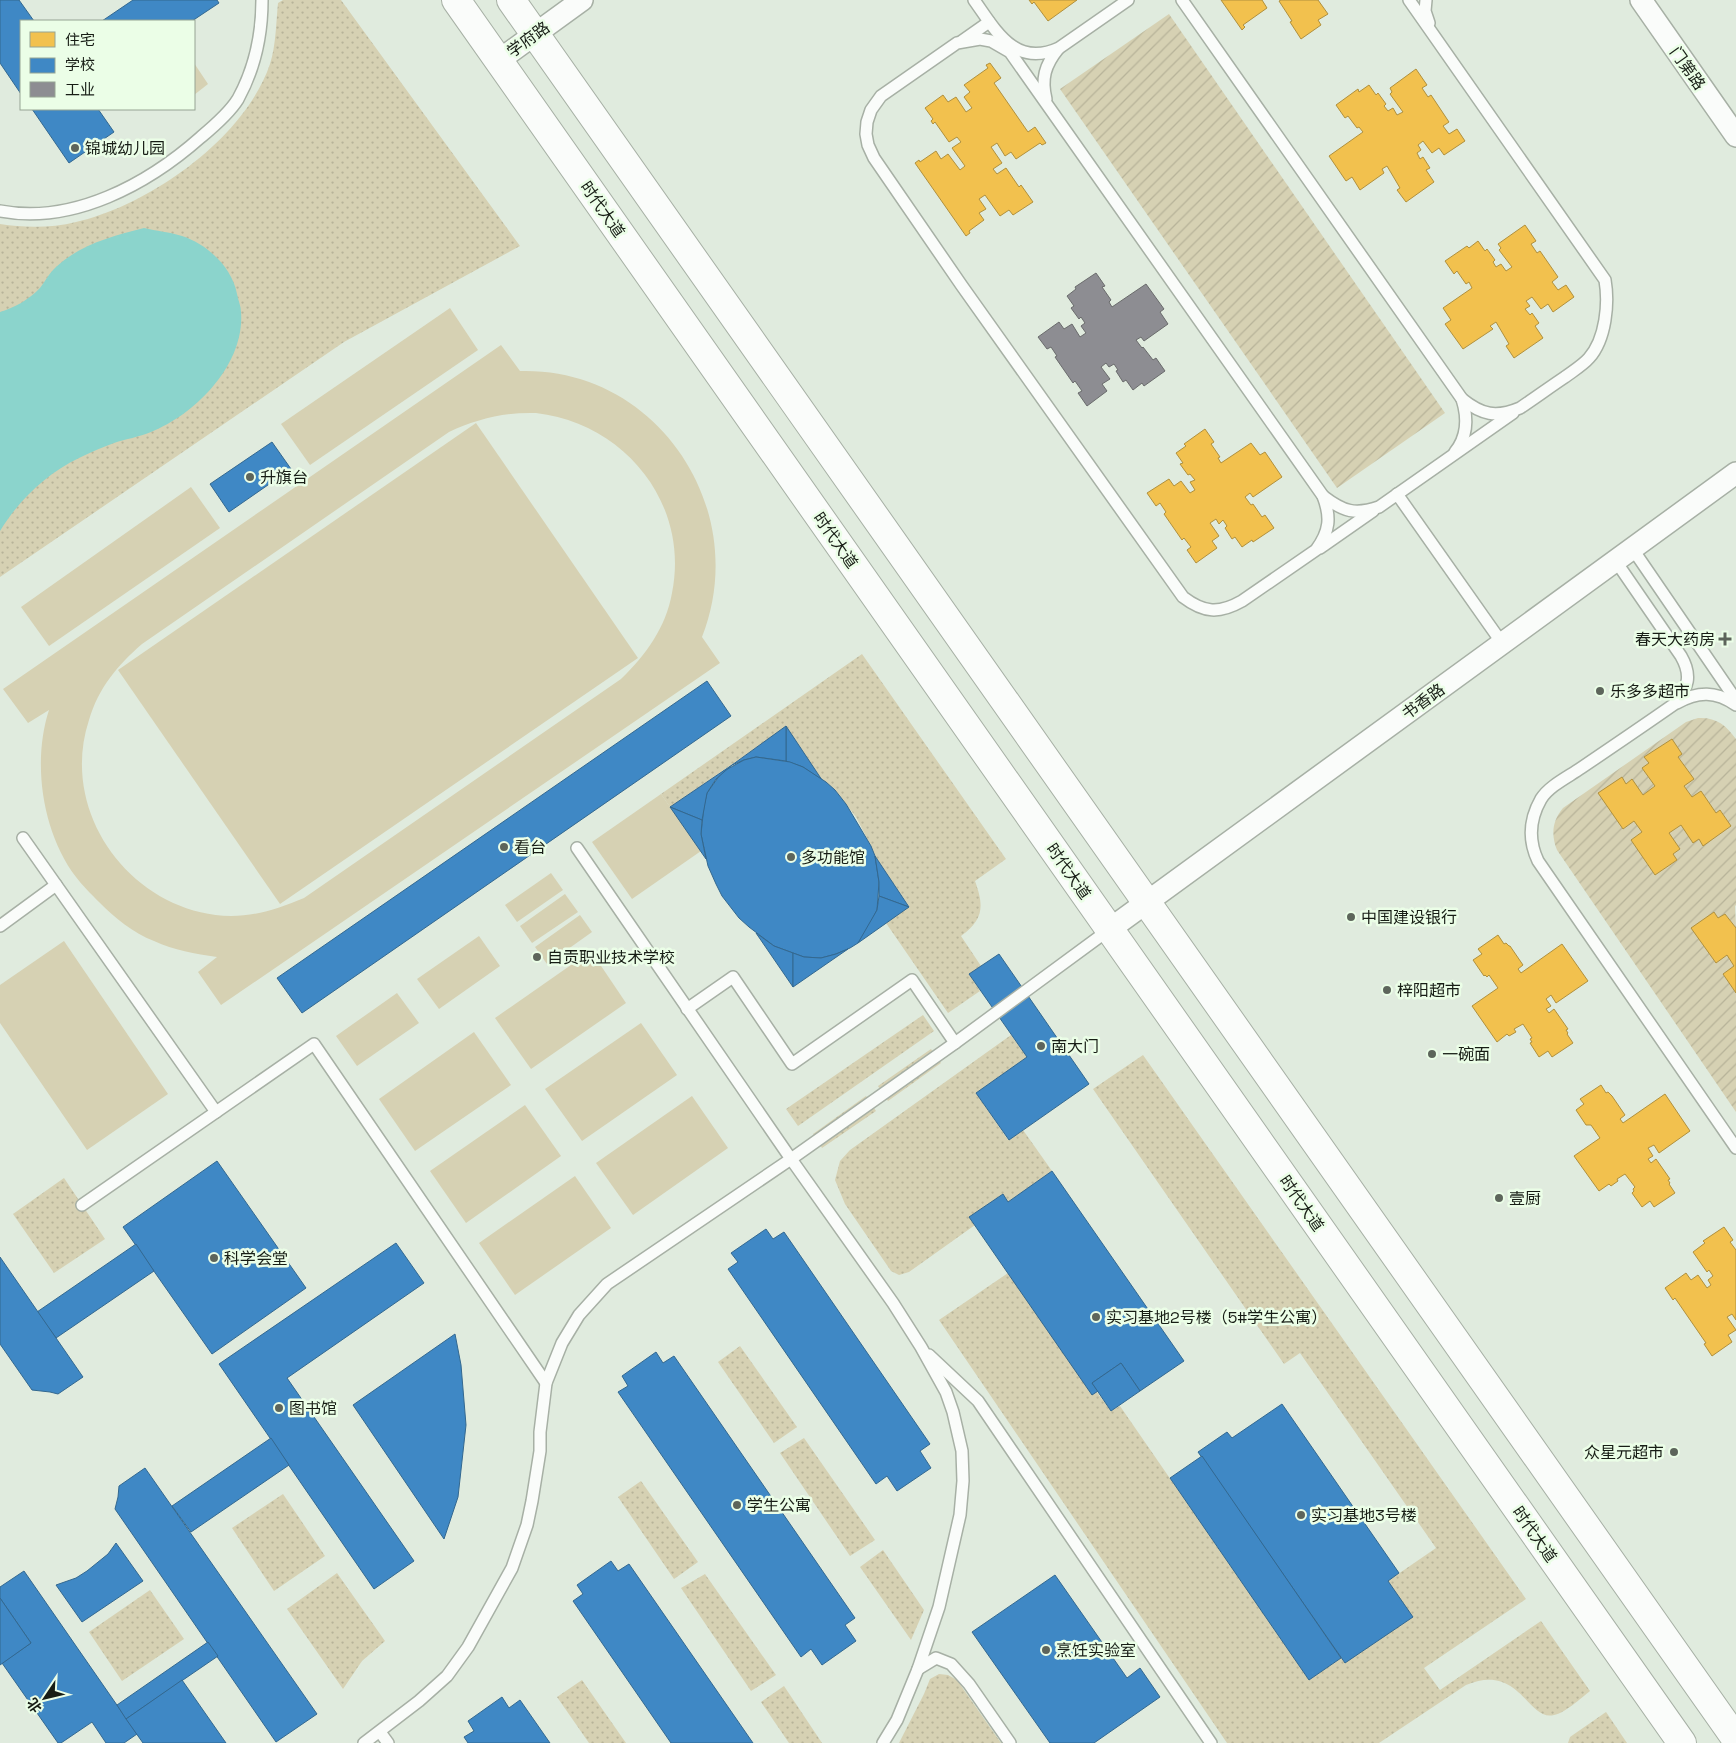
<svg xmlns="http://www.w3.org/2000/svg" width="1736" height="1743" font-family="'Space Grotesk','Noto Sans SC',sans-serif">
  <style>
    .grass { fill: url(#grass-dots) }
    .park { fill: #d6d1b3; fill-rule: evenodd }
    .garden { fill: url(#garden-furrows); fill-rule: evenodd }
    .water { fill: #8bd4cc }
    .homes { fill: #f2c14e; stroke: #b0903d }
    .schools { fill: #3f88c5; stroke: #336890 }
    .industry { fill: #8d8d92; stroke: #6a6b6c }
    .lines { fill: none; stroke-linecap: round; stroke-linejoin: round }
    .lane-casing { stroke: #a7b0a5; stroke-width: 14 }
    .street-casing { stroke: #a7b0a5; stroke-width: 24 }
    .secondary-casing { stroke: #a7b0a5; stroke-width: 30 }
    .lane { stroke: #fafcfa; stroke-width: 11 }
    .street { stroke: #fafcfa; stroke-width: 21 }
    .secondary { stroke: #fafcfa; stroke-width: 28 }
    .poi-dot { fill: #5d655b; stroke: #ebfee7; stroke-width: 2 }
    .labels { text-anchor: middle; stroke-width: 5; stroke-linejoin: round; paint-order: stroke }
    .street-label { font-size: 16px; fill: #171d15; stroke: #ebfee7 }
    .poi-label { font-size: 16px; fill: #171d15; stroke: #ebfee7; text-anchor: start }
  </style>
  <defs>
    <pattern id="grass-dots" width="8" height="8" patternUnits="userSpaceOnUse" patternTransform="scale(1.25)"><rect width="8" height="8" fill="#d6d1b3"/><path d="M2 2h.1M6 6h.1" fill="none" stroke="#b7b399" stroke-width="1.8" stroke-linecap="round"/></pattern>
    <pattern id="garden-furrows" width="10" height="10" patternUnits="userSpaceOnUse" patternTransform="scale(1.25)"><rect width="10" height="10" fill="#d6d1b3"/><path d="M-1 1l2-2M0 10L10 0M9 11l2-2" fill="none" stroke="#b7b399"/></pattern>
  </defs>
  <rect width="100%" height="100%" fill="#e0ebde"/>
  <!-- grass -->
  <g class="grass">
    <path d="M283,0H341L520,246L344,342L0,577V224C25,228 52,228 76,222C150,205 245,138 270,64C276,45 276,23 278,3Z"/>
    <path d="M862,654L1006,859L975,881C984,906 984,919 961,936L981,966L969,974L980,991L948,1013L886,923L909,906L875,856L871,846L856,817L835,790L822,780L786,727L670,807L661,794Z"/>
    <polygon points="923,1015 934,1031 798,1126 786,1109"/>
    <polygon points="1011,1035 1027,1057 976,1093 1008,1140 1023,1130 1052,1171 1008,1202 1003,1194 970,1217 975,1225 909,1272 899,1275 891,1271 845,1204 835,1180 840,1161 850,1150"/>
    <polygon points="931,1049 941,1063 888,1101 878,1086"/>
    <path d="M1143,1055L1526,1599L1424,1668L1440,1690L1541,1621L1590,1691C1581,1698 1565,1713 1554,1715C1528,1722 1520,1662 1466,1685L1379,1743H1227L939,1320L1008,1273L1111,1411L1120,1406L1309,1680L1341,1658L1345,1663L1412,1617L1388,1581L1436,1548L1300,1353L1284,1364L1093,1089Z"/>
    <polygon points="866,1096 876,1111 822,1148 813,1134"/>
    <polygon points="64,1178 105,1239 54,1273 13,1214"/>
    <polygon points="740,1346 797,1427 774,1443 718,1362"/>
    <polygon points="804,1438 875,1540 850,1556 780,1453"/>
    <polygon points="641,1481 698,1562 674,1579 618,1497"/>
    <polygon points="283,1494 325,1556 274,1591 232,1528"/>
    <polygon points="883,1550 924,1610 911,1640 860,1567"/>
    <polygon points="337,1573 385,1641 362,1661 343,1689 287,1609"/>
    <polygon points="705,1574 776,1675 751,1691 681,1588"/>
    <polygon points="150,1590 184,1639 122,1681 89,1632"/>
    <polygon points="939,1674 948,1675 957,1680 1001,1743 899,1743 924,1694 930,1679"/>
    <polygon points="582,1680 626,1743 589,1743 557,1697"/>
    <polygon points="784,1686 822,1743 789,1743 761,1702"/>
    <polygon points="1606,1712 1627,1743 1568,1743 1570,1737"/>
  </g>
  <!-- park -->
  <g class="park">
    <polygon points="194,63 208,84 194,95"/>
    <polygon points="450,308 478,350 310,465 281,424"/>
    <path d="M501,345L520,371C658,367 752,510 702,637L720,663L221,1005L198,972L217,957C195,954 174,950 154,941C133,933 115,918 99,902C91,894 82,885 76,877C42,832 32,762 49,710L28,723L3,689ZM536,413C624,423 690,503 672,593C666,627 646,655 621,679L304,898C280,908 257,916 231,916C133,914 58,814 89,720C99,687 117,666 142,644L449,432C477,419 505,412 536,413Z"/>
    <polygon points="476,423 638,658 280,904 118,670"/>
    <polygon points="191,487 220,528 49,646 21,607"/>
    <polygon points="661,794 701,851 632,899 592,842"/>
    <polygon points="551,873 563,890 517,922 505,905"/>
    <polygon points="565,894 578,912 532,943 520,926"/>
    <polygon points="580,915 592,932 547,964 535,947"/>
    <polygon points="479,936 500,966 439,1009 417,979"/>
    <polygon points="64,941 168,1094 87,1150 0,1023 0,985"/>
    <polygon points="591,951 626,1003 531,1069 495,1018"/>
    <polygon points="397,993 419,1023 357,1066 336,1036"/>
    <polygon points="641,1023 677,1075 582,1141 545,1089"/>
    <polygon points="474,1032 511,1085 415,1151 379,1099"/>
    <polygon points="692,1096 728,1148 633,1215 596,1163"/>
    <polygon points="525,1105 561,1156 466,1223 430,1171"/>
    <polygon points="575,1176 611,1228 515,1295 479,1243"/>
  </g>
  <!-- garden -->
  <g class="garden">
    <polygon points="1169,14 1445,413 1337,488 1060,89"/>
    <path d="M1698,718C1716,717 1726,725 1736,739V905L1735,906L1736,928L1725,914L1718,918L1714,912L1692,928L1716,963L1727,955L1734,966L1723,974L1736,993V1112L1557,850C1551,835 1552,821 1563,808L1686,722ZM1672,739L1682,754L1678,757L1693,779L1684,786L1692,797L1701,791L1716,813L1721,811L1731,826L1703,845L1699,839L1681,825L1669,833L1680,849L1673,854L1677,860L1655,875L1631,840L1642,832L1634,821L1623,829L1622,777L1626,784L1632,780L1643,795L1655,786L1642,768L1649,763L1645,757Z"/>
  </g>
  <!-- water -->
  <path class="water" d="M144,228C156,231 170,232 182,236C207,244 232,267 237,294C238,300 241,306 241,312C245,364 196,414 151,432C139,437 126,439 114,443C103,447 91,452 79,458C46,474 19,500 0,531V312C14,308 30,299 40,288C45,282 49,273 56,267C81,244 113,236 144,228Z"/>
  <!-- homes -->
  <g class="homes">
    <polygon points="1029,0 1077,0 1048,21 1034,2 1032,4"/>
    <polygon points="1221,0 1262,0 1267,8 1243,25 1245,27 1242,30"/>
    <polygon points="1281,0 1318,0 1328,14 1318,20 1321,25 1301,39 1290,22 1292,21 1279,1"/>
    <polygon points="990,63 1001,78 994,83 1028,132 1035,127 1046,143 1042,145 1040,143 1016,159 1011,152 1005,156 997,143 991,147 1002,163 993,169 997,174 1006,168 1019,187 1021,185 1033,202 1013,215 1009,210 1000,216 985,195 979,199 986,209 979,213 984,220 969,231 970,233 966,236 915,163 919,160 920,162 936,151 941,159 948,154 960,170 965,166 952,148 961,142 957,137 949,142 935,122 933,124 931,121 933,119 925,108 943,95 948,102 956,97 966,112 972,108 964,97 970,92 964,85 988,68 986,65"/>
    <polygon points="1416,69 1427,85 1422,88 1428,97 1431,95 1449,122 1443,126 1449,134 1457,129 1465,141 1444,155 1439,148 1432,153 1423,141 1418,145 1421,150 1417,153 1420,159 1423,157 1430,168 1426,170 1434,182 1406,202 1397,190 1400,188 1387,166 1382,169 1384,173 1360,190 1352,177 1346,181 1329,156 1363,132 1359,127 1357,128 1348,116 1345,118 1336,105 1358,89 1359,92 1369,85 1376,95 1378,93 1386,104 1384,106 1388,111 1393,108 1397,115 1403,112 1390,94 1392,92 1390,88"/>
    <polygon points="1525,225 1536,241 1531,244 1537,253 1540,251 1558,277 1552,282 1558,290 1566,285 1574,297 1553,312 1548,304 1541,309 1532,297 1526,301 1530,306 1525,309 1530,315 1532,313 1539,323 1535,326 1543,338 1514,358 1506,346 1509,344 1496,322 1490,326 1493,329 1463,349 1445,324 1451,320 1443,308 1472,288 1469,282 1466,284 1457,271 1454,274 1445,261 1467,246 1469,248 1478,241 1485,251 1487,249 1495,260 1493,262 1496,267 1501,264 1506,271 1512,267 1499,250 1501,248 1498,244"/>
    <polygon points="1205,429 1214,442 1211,444 1220,457 1218,458 1221,463 1251,443 1260,455 1265,452 1282,477 1253,497 1250,493 1245,497 1251,505 1253,504 1262,517 1265,515 1274,528 1253,542 1252,540 1242,547 1235,537 1232,539 1225,528 1227,526 1223,520 1219,524 1216,519 1210,523 1219,536 1212,541 1217,548 1196,563 1187,550 1191,547 1184,538 1182,540 1164,514 1166,512 1160,503 1156,506 1147,493 1169,479 1174,486 1181,481 1190,493 1195,490 1190,482 1195,480 1190,474 1188,475 1180,464 1183,463 1176,453 1186,446 1184,444"/>
    <polygon points="1672,739 1682,754 1678,757 1694,779 1684,786 1692,797 1701,791 1716,813 1720,810 1731,826 1703,846 1699,839 1693,843 1681,825 1669,833 1680,849 1673,854 1677,860 1655,875 1631,840 1642,832 1634,821 1623,829 1598,793 1622,777 1626,784 1632,779 1643,795 1655,786 1642,768 1649,763 1644,757"/>
    <polygon points="1714,912 1718,918 1725,914 1736,928 1736,993 1723,974 1734,966 1727,955 1716,963 1691,928"/>
    <polygon points="1498,935 1504,944 1506,943 1509,946 1510,946 1523,965 1518,969 1521,973 1562,944 1588,981 1556,1003 1551,995 1546,999 1551,1006 1546,1009 1549,1013 1554,1009 1568,1029 1566,1030 1568,1033 1567,1034 1573,1043 1552,1057 1548,1051 1539,1057 1530,1043 1532,1042 1530,1039 1532,1038 1523,1024 1514,1029 1516,1032 1509,1036 1507,1034 1497,1042 1472,1006 1498,988 1489,975 1487,977 1485,975 1484,976 1473,960 1482,954 1478,949"/>
    <polygon points="1601,1085 1606,1093 1608,1092 1612,1096 1625,1115 1620,1119 1623,1123 1665,1094 1690,1131 1659,1153 1654,1145 1648,1148 1653,1156 1648,1159 1651,1163 1656,1159 1670,1179 1668,1180 1670,1183 1669,1184 1675,1193 1654,1207 1650,1201 1642,1207 1632,1193 1634,1191 1633,1189 1635,1187 1625,1174 1617,1179 1618,1181 1611,1186 1609,1184 1599,1191 1574,1156 1600,1138 1591,1125 1586,1125 1576,1110 1584,1104 1580,1099"/>
    <polygon points="1724,1227 1733,1240 1730,1242 1736,1250 1736,1320 1732,1314 1727,1317 1736,1330 1728,1335 1732,1342 1712,1356 1704,1344 1706,1343 1675,1298 1673,1300 1665,1288 1686,1273 1691,1280 1698,1275 1707,1288 1711,1285 1708,1280 1713,1276 1709,1270 1707,1272 1693,1252 1705,1243 1703,1241"/>
  </g>
  <!-- schools -->
  <g class="schools">
    <polygon points="0,0 19,0 34,21 21,21 21,94 0,63"/>
    <polygon points="133,0 217,0 219,3 192,21 102,21"/>
    <polygon points="32,109 98,109 114,132 69,163"/>
    <polygon points="272,442 291,469 229,512 210,484"/>
    <polygon points="707,681 731,716 302,1013 277,978"/>
    <polygon points="786,726 822,780 803,767 786,761"/>
    <polygon points="786,726 786,761 756,757 744,760 732,765"/>
    <polygon points="756,757 790,762 803,767 826,782 835,790 846,804 871,846 875,856 879,882 877,910 865,934 858,943 850,948 836,954 821,958 804,957 774,946 749,927 739,918 722,896 716,884 708,866 701,834 704,806 707,793 722,772 744,760"/>
    <polygon points="732,765 716,779 707,793 702,820 670,807"/>
    <polygon points="670,807 702,820 701,834 706,859"/>
    <polygon points="875,856 909,907 879,896 879,882"/>
    <polygon points="879,896 909,907 858,943 877,910"/>
    <polygon points="756,933 774,946 793,953 793,987"/>
    <polygon points="848,949 793,987 793,953 804,957 821,958 836,954"/>
    <polygon points="999,954 1089,1084 1009,1140 976,1093 1027,1057 969,974"/>
    <polygon points="217,1161 306,1288 212,1354 123,1227"/>
    <polygon points="1052,1171 1184,1361 1140,1391 1121,1363 1092,1383 1098,1391 1092,1395 969,1217 1003,1194 1008,1202"/>
    <polygon points="766,1229 773,1239 784,1232 930,1444 920,1451 931,1468 897,1491 887,1476 876,1484 728,1269 738,1262 731,1253"/>
    <polygon points="396,1243 424,1283 287,1378 414,1561 374,1589 219,1364"/>
    <polygon points="136,1244 154,1271 56,1338 37,1312"/>
    <polygon points="0,1257 83,1377 58,1394 50,1392 32,1390 0,1344"/>
    <polygon points="455,1334 461,1365 466,1425 458,1497 444,1539 353,1405"/>
    <polygon points="656,1352 663,1363 674,1356 855,1618 845,1625 856,1641 822,1665 811,1649 801,1657 618,1392 628,1386 622,1376"/>
    <polygon points="1121,1363 1140,1391 1111,1411 1092,1383"/>
    <polygon points="1282,1404 1399,1573 1388,1581 1413,1617 1345,1663 1198,1452 1227,1432 1232,1438"/>
    <polygon points="271,1438 289,1465 191,1532 172,1506"/>
    <polygon points="1202,1456 1341,1658 1309,1680 1170,1478"/>
    <polygon points="145,1468 317,1714 276,1742 115,1509 118,1497 119,1486"/>
    <polygon points="116,1543 143,1581 82,1622 56,1585 76,1578 87,1571 108,1554"/>
    <polygon points="611,1561 618,1571 629,1564 753,1743 671,1743 573,1601 583,1594 577,1585"/>
    <polygon points="24,1571 137,1734 124,1743 106,1743 92,1722 61,1743 58,1743 2,1663 31,1643 0,1598 0,1587"/>
    <polygon points="1055,1575 1127,1678 1140,1668 1160,1697 1094,1743 1050,1743 972,1632"/>
    <polygon points="0,1598 31,1643 0,1665"/>
    <polygon points="208,1642 218,1656 126,1719 117,1705"/>
    <polygon points="182,1680 226,1743 143,1743 126,1719"/>
    <polygon points="502,1697 509,1708 520,1700 550,1743 468,1743 464,1737 474,1731 468,1721"/>
  </g>
  <!-- industry -->
  <polygon class="industry" points="1096,273 1105,286 1102,287 1111,300 1109,302 1112,307 1146,284 1164,309 1160,312 1168,324 1144,341 1141,337 1136,340 1142,348 1143,347 1153,360 1156,358 1165,371 1144,386 1142,383 1133,390 1126,380 1123,382 1116,371 1118,370 1114,364 1109,367 1106,363 1101,367 1110,379 1102,384 1107,391 1087,406 1078,393 1082,391 1075,381 1073,383 1055,357 1057,356 1051,347 1047,349 1038,337 1059,322 1064,329 1072,324 1080,337 1086,333 1081,326 1085,323 1081,317 1079,319 1071,308 1074,306 1067,296 1076,289 1075,287"/>
  <g class="lines">
    <defs>
      <g id="lane">
        <path d="M974,0C996,31 1015,68 1059,48L1128,0"/>
        <path d="M1182,0L1462,399C1482,415 1496,418 1520,408C1535,398 1550,387 1565,377C1573,371 1583,365 1589,358C1606,339 1609,303 1605,280L1409,0"/>
        <polyline points="1426,0 1425,11 1429,23"/>
        <path d="M980,39L991,41L1010,52L1323,496C1331,517 1330,531 1316,550L1242,601C1219,614 1204,613 1183,597L962,286L874,158L868,145L866,134L867,122L871,110L881,96L957,43Z"/>
        <polyline points="962,41 989,22"/>
        <path d="M1046,99C1041,79 1045,65 1058,49"/>
        <path d="M0,211C73,225 148,184 201,137C213,127 230,112 238,99C255,68 262,35 262,0"/>
        <path d="M1455,452C1468,436 1468,418 1462,399"/>
        <polyline points="1397,494 1502,643"/>
        <path d="M1323,496C1344,512 1355,515 1379,507L1513,413"/>
        <polyline points="1320,548 1373,511"/>
        <polyline points="1632,548 1736,700"/>
        <path d="M1615,560L1681,656C1692,675 1689,689 1673,705C1643,726 1612,747 1581,768C1568,777 1549,786 1541,799C1529,820 1528,840 1538,861L1736,1148"/>
        <path d="M1677,703C1698,691 1716,691 1736,705"/>
        <polyline points="23,838 216,1112"/>
        <polyline points="577,848 791,1159 955,1043 1110,929"/>
        <polyline points="0,926 56,885"/>
        <polyline points="687,1009 733,977 792,1064 912,980 955,1043"/>
        <polyline points="82,1205 314,1044 546,1383"/>
        <polyline points="929,1355 978,1401 1211,1743"/>
        <polyline points="918,1669 936,1658 951,1664 969,1684 1010,1743"/>
        <polyline points="380,1732 388,1743"/>
        <polyline points="364,1743 419,1701 447,1676 468,1647 512,1568 527,1525 532,1501 540,1451 540,1432 546,1383 562,1343 579,1315 607,1284 791,1159 893,1303 921,1347 946,1392 953,1412 962,1451 963,1481 960,1515 939,1607 918,1669 897,1720 883,1743"/>
      </g>
      <g id="street">
        <polyline points="1641,0 1736,136"/>
        <polyline points="498,61 582,0"/>
        <polyline points="1110,929 1736,473"/>
      </g>
      <g id="secondary">
        <polyline points="456,0 1682,1743"/>
        <polyline points="511,0 1736,1739"/>
      </g>
    </defs>
    <!-- lane casing -->
    <use href="#lane" class="lane-casing"/>
    <!-- street casing -->
    <use href="#street" class="street-casing"/>
    <!-- secondary casing -->
    <use href="#secondary" class="secondary-casing"/>
    <!-- lane -->
    <use href="#lane" class="lane"/>
    <!-- street -->
    <use href="#street" class="street"/>
    <!-- secondary -->
    <use href="#secondary" class="secondary"/>
  </g>
  <!-- markers -->
  <g class="poi-dot">
    <circle cx="75" cy="148" r="5"/>
    <circle cx="250" cy="477" r="5"/>
    <path d="M1722.5 631.5h5v5h5v5h-5v5h-5v-5h-5v-5h5z"/>
    <circle cx="1600" cy="691" r="5"/>
    <circle cx="504" cy="847" r="5"/>
    <circle cx="791" cy="857" r="5"/>
    <circle cx="1351" cy="917" r="5"/>
    <circle cx="537" cy="957" r="5"/>
    <circle cx="1387" cy="990" r="5"/>
    <circle cx="1041" cy="1046" r="5"/>
    <circle cx="1432" cy="1054" r="5"/>
    <circle cx="1499" cy="1198" r="5"/>
    <circle cx="214" cy="1258" r="5"/>
    <circle cx="1096" cy="1317" r="5"/>
    <circle cx="279" cy="1408" r="5"/>
    <circle cx="1674" cy="1452" r="5"/>
    <circle cx="737" cy="1505" r="5"/>
    <circle cx="1301" cy="1515" r="5"/>
    <circle cx="1046" cy="1650" r="5"/>
  </g>
  <g class="labels">
    <!-- street labels -->
    <g class="street-label">
      <text transform="translate(528 39) rotate(-36)" y="6">学府路</text>
      <text transform="translate(1688 68) rotate(55)" y="6">门第路</text>
      <text transform="translate(603 209) rotate(55)" y="6">时代大道</text>
      <text transform="translate(836 540) rotate(55)" y="6">时代大道</text>
      <text transform="translate(1423 701) rotate(-36)" y="6">书香路</text>
      <text transform="translate(1069 871) rotate(55)" y="6">时代大道</text>
      <text transform="translate(1302 1203) rotate(55)" y="6">时代大道</text>
      <text transform="translate(1535 1534) rotate(55)" y="6">时代大道</text>
    </g>
    <!-- poi labels -->
    <g class="poi-label">
      <text x="85" y="154">锦城幼儿园</text>
      <text x="260" y="483">升旗台</text>
      <text x="1715" y="645" text-anchor="end">春天大药房</text>
      <text x="1610" y="697">乐多多超市</text>
      <text x="514" y="853">看台</text>
      <text x="801" y="863">多功能馆</text>
      <text x="1361" y="923">中国建设银行</text>
      <text x="547" y="963">自贡职业技术学校</text>
      <text x="1397" y="996">梓阳超市</text>
      <text x="1051" y="1052">南大门</text>
      <text x="1442" y="1060">一碗面</text>
      <text x="1509" y="1204">壹厨</text>
      <text x="224" y="1264">科学会堂</text>
      <text x="1106" y="1323">实习基地2号楼（5#学生公寓）</text>
      <text x="289" y="1414">图书馆</text>
      <text x="1664" y="1458" text-anchor="end">众星元超市</text>
      <text x="747" y="1511">学生公寓</text>
      <text x="1311" y="1521">实习基地3号楼</text>
      <text x="1056" y="1656">烹饪实验室</text>
    </g>
  </g>
  <!-- legend -->
  <rect x="20" y="20" width="175" height="90" fill="#ebfee7" stroke="#96a493"/>
  <rect x="30" y="32" width="25" height="15" fill="#f2c14e" stroke="#96a493"/>
  <text x="65" y="45" font-size="15" fill="#171d15">住宅</text>
  <rect x="30" y="58" width="25" height="15" fill="#3f88c5" stroke="#96a493"/>
  <text x="65" y="70" font-size="15" fill="#171d15">学校</text>
  <rect x="30" y="82" width="25" height="15" fill="#8d8d92" stroke="#96a493"/>
  <text x="65" y="95" font-size="15" fill="#171d15">工业</text>
  <!-- north arrow -->
  <g transform="translate(45 1698) rotate(235)" stroke="#ebfee7" stroke-width="4" paint-order="stroke">
  <path d="M0-4L9 19L0 12L-9 19Z" fill="#171d15"/>
  <text y="-8" font-size="14" font-weight="bold" text-anchor="middle" fill="#171d15">北</text>
  </g>
</svg>
